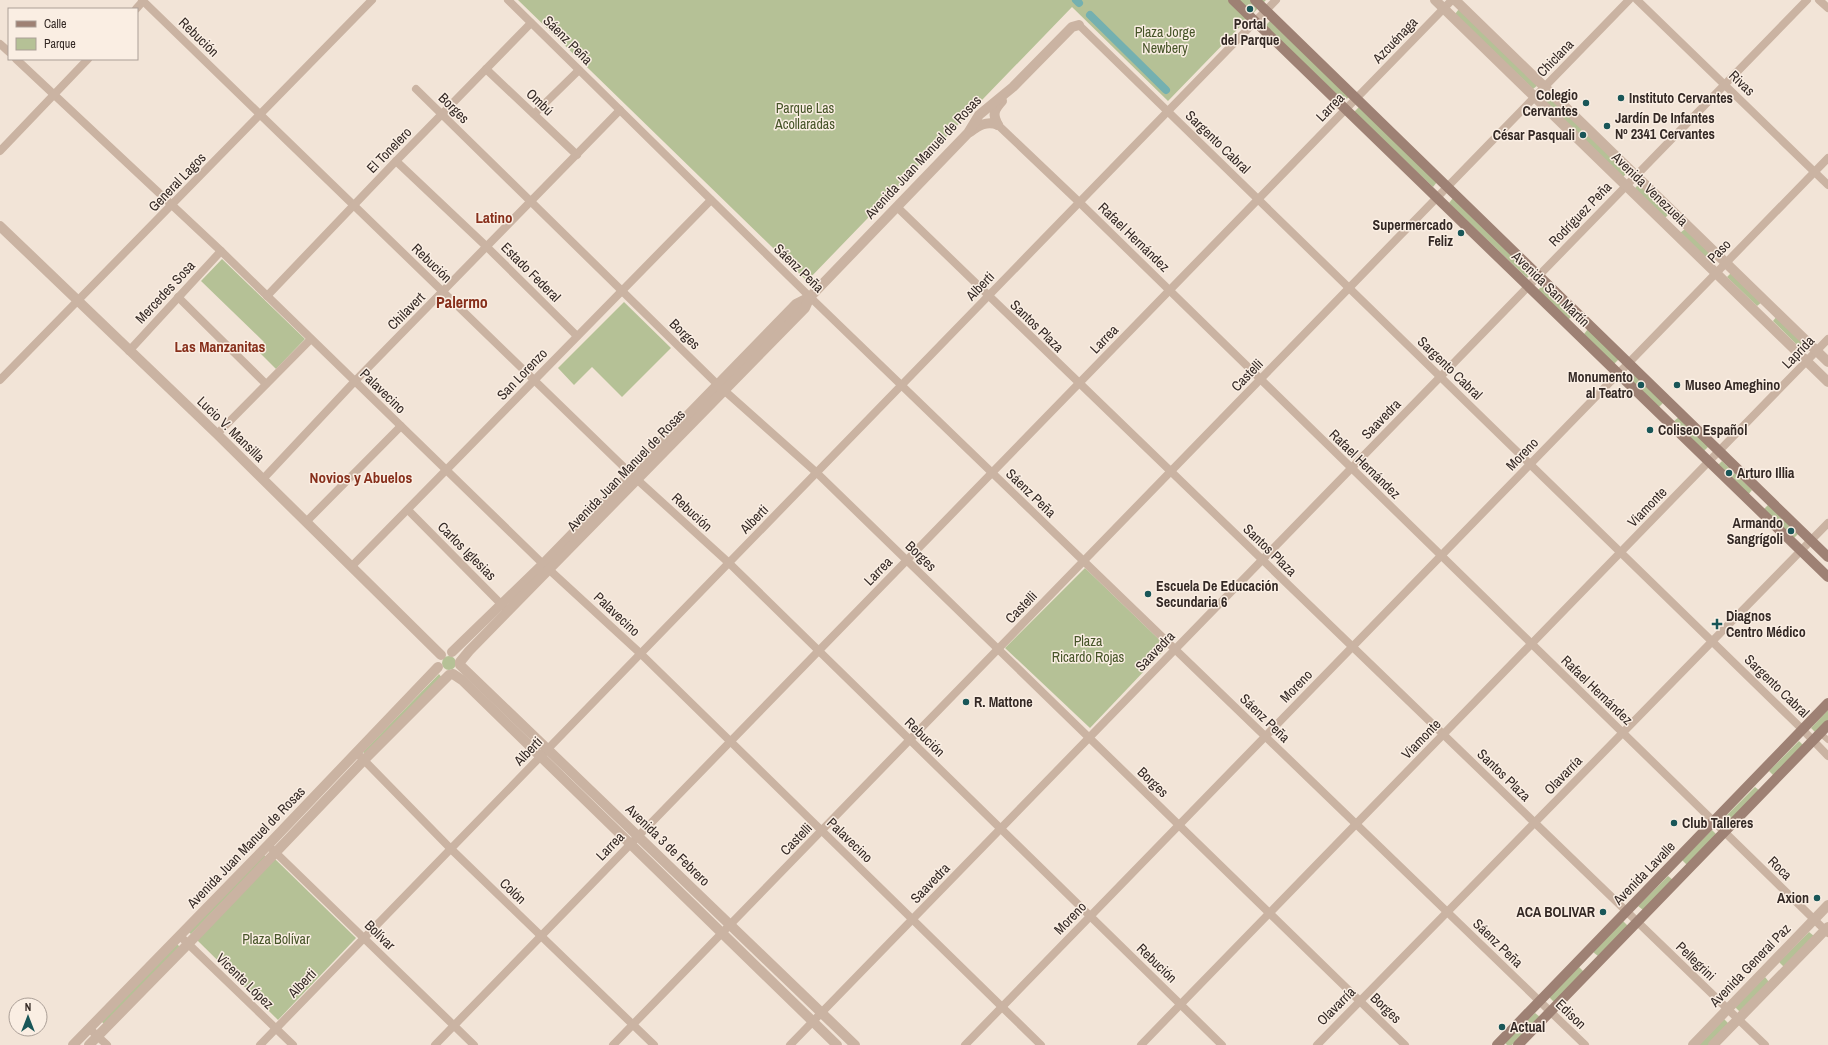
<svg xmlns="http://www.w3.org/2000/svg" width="1828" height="1045" font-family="'Archivo Narrow',sans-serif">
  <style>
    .green { fill: #b5c196 }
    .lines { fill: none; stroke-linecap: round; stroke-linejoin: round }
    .canal { stroke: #74b0b0; stroke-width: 8 }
    .pedestrian { stroke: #cab3a2; stroke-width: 6 }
    .minor { stroke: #cab3a2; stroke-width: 8 }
    .tertiary { stroke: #cab3a2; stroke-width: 10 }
    .secondary { stroke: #9e8174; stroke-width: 10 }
    .poi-dot { fill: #195658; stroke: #faeee3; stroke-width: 1.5 }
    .labels { text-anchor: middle; stroke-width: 3; stroke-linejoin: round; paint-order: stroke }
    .poi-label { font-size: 14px; font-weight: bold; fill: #342925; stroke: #faeee3; text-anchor: start }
    .park-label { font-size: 14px; fill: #465428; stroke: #faeee3 }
    .street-label { font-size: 14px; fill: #342925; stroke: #faeee3 }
    .neighbourhood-label { font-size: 15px; font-weight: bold; fill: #872f1b; stroke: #faeee3 }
    .quarter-label { font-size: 16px; font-weight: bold; fill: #872f1b; stroke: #faeee3 }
  </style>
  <rect width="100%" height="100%" fill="#f2e4d7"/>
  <!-- green -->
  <g class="green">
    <polygon points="518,0 1266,0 1168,101 1072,7 807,281"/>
    <polygon points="1459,9 1538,85 1533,89 1455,14"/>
    <polygon points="1270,21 1349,97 1344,101 1265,26"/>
    <polygon points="1549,96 1628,172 1623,177 1544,101"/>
    <polygon points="1359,107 1437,182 1433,187 1354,112"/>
    <polygon points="1639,184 1669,214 1664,219 1634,189"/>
    <polygon points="1453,198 1532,273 1527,278 1449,203"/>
    <polygon points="1685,229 1715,258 1710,263 1680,233"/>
    <polygon points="222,259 305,339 276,369 257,350 264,342 201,281"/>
    <polygon points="1732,272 1762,302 1757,306 1727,277"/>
    <polygon points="1543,285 1573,315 1568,320 1538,290"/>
    <polygon points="624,302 671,348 622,397 592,367 574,385 558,368"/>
    <polygon points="1777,316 1808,346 1803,351 1773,321"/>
    <polygon points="1588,329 1619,359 1614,364 1584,334"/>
    <polygon points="1633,372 1664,402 1659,407 1628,377"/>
    <polygon points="1679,417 1709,446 1704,451 1674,421"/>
    <polygon points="1722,461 1752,490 1748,495 1717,466"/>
    <polygon points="1768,505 1798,534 1793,539 1763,510"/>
    <polygon points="1085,568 1167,647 1090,728 1005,648"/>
    <circle cx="449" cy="663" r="7"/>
    <polygon points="439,674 442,678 366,755 363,752"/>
    <polygon points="1828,710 1828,720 1816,733 1811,728"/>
    <polygon points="1799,741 1804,746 1774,776 1769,771"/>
    <polygon points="1755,787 1760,791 1730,821 1725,817"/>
    <polygon points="1712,830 1717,835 1687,865 1682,860"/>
    <polygon points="263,854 266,857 191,934 187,931"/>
    <polygon points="275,859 356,938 278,1020 197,940"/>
    <polygon points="1668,876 1673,880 1643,910 1638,906"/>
    <polygon points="1623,921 1628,926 1598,956 1593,952"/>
    <polygon points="1809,932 1814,936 1784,967 1779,962"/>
    <polygon points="177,944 180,947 104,1024 101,1021"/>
    <polygon points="1579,967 1584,972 1554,1002 1549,997"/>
    <polygon points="1765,977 1769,982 1740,1012 1735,1007"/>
    <polygon points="1535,1013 1540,1017 1512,1045 1507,1045 1505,1043"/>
    <polygon points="1724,1019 1729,1024 1709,1045 1699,1045"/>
  </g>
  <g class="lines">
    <!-- canal -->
    <g class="canal">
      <polyline points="1076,0 1079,3"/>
      <polyline points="1090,15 1166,90"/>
    </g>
    <!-- pedestrian -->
    <polyline class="pedestrian" points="1820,733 1828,740"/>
    <!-- minor -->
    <g class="minor">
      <polyline points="142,0 631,474 729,563 1222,1045"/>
      <polyline points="508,0 810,297 1585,1045"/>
      <polyline points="1637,0 1828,185"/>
      <polyline points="1819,0 1828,8"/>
      <polyline points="136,9 143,1"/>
      <polyline points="1079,25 1803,730 1828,756"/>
      <polyline points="0,44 9,52"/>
      <polyline points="16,59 221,251 543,564 641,654 1041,1045"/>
      <polyline points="486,69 577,155"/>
      <polyline points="416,89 717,384 817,473 1405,1045"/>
      <polyline points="534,114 579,70"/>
      <polyline points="998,125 1079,202 1828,933"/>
      <polyline points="0,151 88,59"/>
      <polyline points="396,161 487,247 577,336"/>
      <polyline points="897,207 1765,1045"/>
      <polyline points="267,296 396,161 531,23"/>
      <polyline points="178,297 266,384"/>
      <polyline points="129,351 221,251"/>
      <polyline points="0,380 372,0"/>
      <polyline points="217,434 311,339"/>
      <polyline points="263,479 355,381 620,110"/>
      <polyline points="408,510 505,608"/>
      <polyline points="306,522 401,426"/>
      <polyline points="352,566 711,200"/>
      <polyline points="356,752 451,849 654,1045"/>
      <polyline points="272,849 474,1045"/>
      <polyline points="180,936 293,1045"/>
      <polyline points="93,1032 107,1045"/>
      <polyline points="260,1045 1276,0"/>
      <polyline points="435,1045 1452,0"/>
      <polyline points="613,1045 1629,0"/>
      <polyline points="790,1045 1807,0"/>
      <polyline points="965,1045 1828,158"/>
      <polyline points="1141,1045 1828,339"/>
      <polyline points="1317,1045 1828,523"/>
    </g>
    <!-- tertiary -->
    <g class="tertiary">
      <polyline points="1435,0 1828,382"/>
      <polyline points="1455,0 1828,362"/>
      <path d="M998,125C992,114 994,110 1002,101"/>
      <path d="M970,132C978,126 987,120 998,125"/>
      <polyline points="0,226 217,434 441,655"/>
      <polyline points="452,652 543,564 796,304 810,297"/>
      <polyline points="460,662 469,651 805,308 810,297 968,133 979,115 1013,87 1072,27 1079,25"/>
      <polyline points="460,665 855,1045"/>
      <polyline points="453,674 462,680 837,1045"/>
      <polyline points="73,1045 268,845 438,667"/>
      <polyline points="89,1045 188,944 363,761 449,675"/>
      <polyline points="1693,1045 1828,905"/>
      <polyline points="1713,1045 1828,927"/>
    </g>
    <!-- secondary -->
    <g class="secondary">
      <polyline points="1233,0 1828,577"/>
      <polyline points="1255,0 1828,557"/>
      <polyline points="1497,1045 1828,703"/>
      <polyline points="1518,1045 1828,725"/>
    </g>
  </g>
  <!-- markers -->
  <g class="poi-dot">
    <circle cx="1250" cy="9" r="4"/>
    <circle cx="1621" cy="98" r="4"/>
    <circle cx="1586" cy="103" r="4"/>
    <circle cx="1607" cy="126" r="4"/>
    <circle cx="1583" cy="135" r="4"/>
    <circle cx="1461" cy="233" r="4"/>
    <circle cx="1641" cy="385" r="4"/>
    <circle cx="1677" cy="385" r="4"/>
    <circle cx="1650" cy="430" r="4"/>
    <circle cx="1729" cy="473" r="4"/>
    <circle cx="1791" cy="531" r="4"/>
    <circle cx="1148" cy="594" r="4"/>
    <path d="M1715 618h4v4h4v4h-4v4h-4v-4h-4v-4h4z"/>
    <circle cx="966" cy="702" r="4"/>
    <circle cx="1674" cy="823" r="4"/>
    <circle cx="1817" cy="898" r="4"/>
    <circle cx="1603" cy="912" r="4"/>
    <circle cx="1502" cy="1027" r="4"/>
  </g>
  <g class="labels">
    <!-- poi labels -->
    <g class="poi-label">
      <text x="1250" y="29" text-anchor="middle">Portal<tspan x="1250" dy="16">del Parque</tspan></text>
      <text x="1578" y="100" text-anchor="end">Colegio<tspan x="1578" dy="16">Cervantes</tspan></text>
      <text x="1629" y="103">Instituto Cervantes</text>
      <text x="1615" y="123">Jardín De Infantes<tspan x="1615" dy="16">Nº 2341 Cervantes</tspan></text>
      <text x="1575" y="140" text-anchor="end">César Pasquali</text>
      <text x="1453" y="230" text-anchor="end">Supermercado<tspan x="1453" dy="16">Feliz</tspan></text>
      <text x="1633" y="382" text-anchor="end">Monumento<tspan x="1633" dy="16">al Teatro</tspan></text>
      <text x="1685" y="390">Museo Ameghino</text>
      <text x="1658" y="435">Coliseo Español</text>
      <text x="1737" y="478">Arturo Illia</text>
      <text x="1783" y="528" text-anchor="end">Armando<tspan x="1783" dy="16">Sangrígoli</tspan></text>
      <text x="1156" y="591">Escuela De Educación<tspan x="1156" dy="16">Secundaria 6</tspan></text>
      <text x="1726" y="621">Diagnos<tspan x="1726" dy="16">Centro Médico</tspan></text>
      <text x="974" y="707">R. Mattone</text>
      <text x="1682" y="828">Club Talleres</text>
      <text x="1809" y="903" text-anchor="end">Axion</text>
      <text x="1595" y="917" text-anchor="end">ACA BOLIVAR</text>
      <text x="1510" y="1032">Actual</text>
    </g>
    <!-- park labels -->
    <g class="park-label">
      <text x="1165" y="37">Plaza Jorge<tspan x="1165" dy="16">Newbery</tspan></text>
      <text x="805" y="113">Parque Las<tspan x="805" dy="16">Acollaradas</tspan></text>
      <text x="1088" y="646">Plaza<tspan x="1088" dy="16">Ricardo Rojas</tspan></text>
      <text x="276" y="944">Plaza Bolívar</text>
    </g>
    <!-- street labels -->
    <g class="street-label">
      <text transform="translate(199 37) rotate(44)" y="5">Rebución</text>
      <text transform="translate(568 40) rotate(45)" y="5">Sáenz Peña</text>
      <text transform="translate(1395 40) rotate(-46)" y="5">Azcuénaga</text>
      <text transform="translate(1555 58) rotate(-46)" y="5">Chiclana</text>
      <text transform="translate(1742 83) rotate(44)" y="5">Rivas</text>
      <text transform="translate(540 102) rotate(44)" y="5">Ombú</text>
      <text transform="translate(1330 107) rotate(-46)" y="5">Larrea</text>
      <text transform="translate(454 108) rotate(45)" y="5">Borges</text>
      <text transform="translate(1218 142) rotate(44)" y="5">Sargento Cabral</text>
      <text transform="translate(389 150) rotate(-46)" y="5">El Tonelero</text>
      <text transform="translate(923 157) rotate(-47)" y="5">Avenida Juan Manuel de Rosas</text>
      <text transform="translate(177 182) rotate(-46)" y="5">General Lagos</text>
      <text transform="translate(1650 189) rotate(44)" y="5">Avenida Venezuela</text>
      <text transform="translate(1580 214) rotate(-46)" y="5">Rodríguez Peña</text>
      <text transform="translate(1134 237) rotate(44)" y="5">Rafael Hernández</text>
      <text transform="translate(1719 251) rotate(-46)" y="5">Paso</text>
      <text transform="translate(432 263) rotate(44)" y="5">Rebución</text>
      <text transform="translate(799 268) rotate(44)" y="5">Sáenz Peña</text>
      <text transform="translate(531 272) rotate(45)" y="5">Estado Federal</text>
      <text transform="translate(980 286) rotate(-46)" y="5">Alberti</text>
      <text transform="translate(1551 289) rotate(44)" y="5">Avenida San Martín</text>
      <text transform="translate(165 292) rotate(-47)" y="5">Mercedes Sosa</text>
      <text transform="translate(406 311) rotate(-45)" y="5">Chilavert</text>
      <text transform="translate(1037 326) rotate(44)" y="5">Santos Plaza</text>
      <text transform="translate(685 334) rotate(45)" y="5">Borges</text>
      <text transform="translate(1104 339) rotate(-46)" y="5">Larrea</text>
      <text transform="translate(1798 352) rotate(-46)" y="5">Laprida</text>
      <text transform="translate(1450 368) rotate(44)" y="5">Sargento Cabral</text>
      <text transform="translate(522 374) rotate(-46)" y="5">San Lorenzo</text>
      <text transform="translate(1247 375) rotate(-46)" y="5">Castelli</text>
      <text transform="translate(383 391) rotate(44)" y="5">Palavecino</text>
      <text transform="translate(1381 419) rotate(-46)" y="5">Saavedra</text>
      <text transform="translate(231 429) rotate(44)" y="5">Lucio V. Mansilla</text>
      <text transform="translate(1522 454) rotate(-46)" y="5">Moreno</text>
      <text transform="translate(1365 464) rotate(44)" y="5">Rafael Hernández</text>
      <text transform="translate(626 470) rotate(-46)" y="5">Avenida Juan Manuel de Rosas</text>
      <text transform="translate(1031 493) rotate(44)" y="5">Sáenz Peña</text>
      <text transform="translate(1647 507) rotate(-46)" y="5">Viamonte</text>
      <text transform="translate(692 512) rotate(43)" y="5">Rebución</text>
      <text transform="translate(754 519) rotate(-46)" y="5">Alberti</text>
      <text transform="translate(1270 550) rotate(44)" y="5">Santos Plaza</text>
      <text transform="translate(467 551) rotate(45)" y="5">Carlos Iglesias</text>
      <text transform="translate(921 556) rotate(44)" y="5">Borges</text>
      <text transform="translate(878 571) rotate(-46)" y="5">Larrea</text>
      <text transform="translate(1021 607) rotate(-46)" y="5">Castelli</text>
      <text transform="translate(617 614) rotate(43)" y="5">Palavecino</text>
      <text transform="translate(1155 651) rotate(-46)" y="5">Saavedra</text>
      <text transform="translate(1296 686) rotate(-46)" y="5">Moreno</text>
      <text transform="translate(1777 686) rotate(44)" y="5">Sargento Cabral</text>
      <text transform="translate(1597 690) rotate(44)" y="5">Rafael Hernández</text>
      <text transform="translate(1265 718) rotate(44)" y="5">Sáenz Peña</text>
      <text transform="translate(925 737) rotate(44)" y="5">Rebución</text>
      <text transform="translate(1421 739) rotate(-46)" y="5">Viamonte</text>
      <text transform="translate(528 751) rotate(-46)" y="5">Alberti</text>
      <text transform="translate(1504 775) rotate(44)" y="5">Santos Plaza</text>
      <text transform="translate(1563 775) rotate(-46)" y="5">Olavarría</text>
      <text transform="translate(1153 782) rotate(44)" y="5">Borges</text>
      <text transform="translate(796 839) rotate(-46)" y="5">Castelli</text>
      <text transform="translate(850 840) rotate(44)" y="5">Palavecino</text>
      <text transform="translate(668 845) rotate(44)" y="5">Avenida 3 de Febrero</text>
      <text transform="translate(610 846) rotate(-46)" y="5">Larrea</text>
      <text transform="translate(246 847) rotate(-46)" y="5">Avenida Juan Manuel de Rosas</text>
      <text transform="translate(1780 868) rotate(44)" y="5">Roca</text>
      <text transform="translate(1644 873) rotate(-46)" y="5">Avenida Lavalle</text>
      <text transform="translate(930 883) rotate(-46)" y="5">Saavedra</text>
      <text transform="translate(513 891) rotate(44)" y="5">Colón</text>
      <text transform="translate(1070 918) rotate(-46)" y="5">Moreno</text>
      <text transform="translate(380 935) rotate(44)" y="5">Bolívar</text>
      <text transform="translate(1498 943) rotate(44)" y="5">Sáenz Peña</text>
      <text transform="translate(1696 961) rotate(44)" y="5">Pellegrini</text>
      <text transform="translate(1157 963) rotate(44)" y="5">Rebución</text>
      <text transform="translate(1750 965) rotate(-46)" y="5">Avenida General Paz</text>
      <text transform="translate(245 981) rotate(44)" y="5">Vicente López</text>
      <text transform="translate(302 983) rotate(-46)" y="5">Alberti</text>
      <text transform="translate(1336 1006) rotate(-45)" y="5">Olavarría</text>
      <text transform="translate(1386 1008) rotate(44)" y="5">Borges</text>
      <text transform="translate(1571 1014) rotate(44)" y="5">Edison</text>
    </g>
    <!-- neighbourhood labels -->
    <g class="neighbourhood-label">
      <text x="494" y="223">Latino</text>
      <text x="220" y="352">Las Manzanitas</text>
      <text x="361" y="483">Novios y Abuelos</text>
    </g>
    <!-- quarter labels -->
    <g class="quarter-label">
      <text x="462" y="308">Palermo</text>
    </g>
  </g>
  <!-- legend -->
  <rect x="8" y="8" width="130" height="52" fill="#faeee3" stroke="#ab9f97"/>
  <rect x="16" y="21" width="20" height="6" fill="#9e8174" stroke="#ab9f97"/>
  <text x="44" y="28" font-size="12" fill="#342925">Calle</text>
  <rect x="16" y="38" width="20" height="12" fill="#b5c196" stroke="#ab9f97"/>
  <text x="44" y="48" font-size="12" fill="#342925">Parque</text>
  <!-- north arrow -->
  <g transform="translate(28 1017)"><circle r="19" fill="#faeee3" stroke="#ab9f97"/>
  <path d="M0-3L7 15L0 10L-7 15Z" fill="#195658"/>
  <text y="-6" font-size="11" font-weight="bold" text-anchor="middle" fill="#342925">N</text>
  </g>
</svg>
